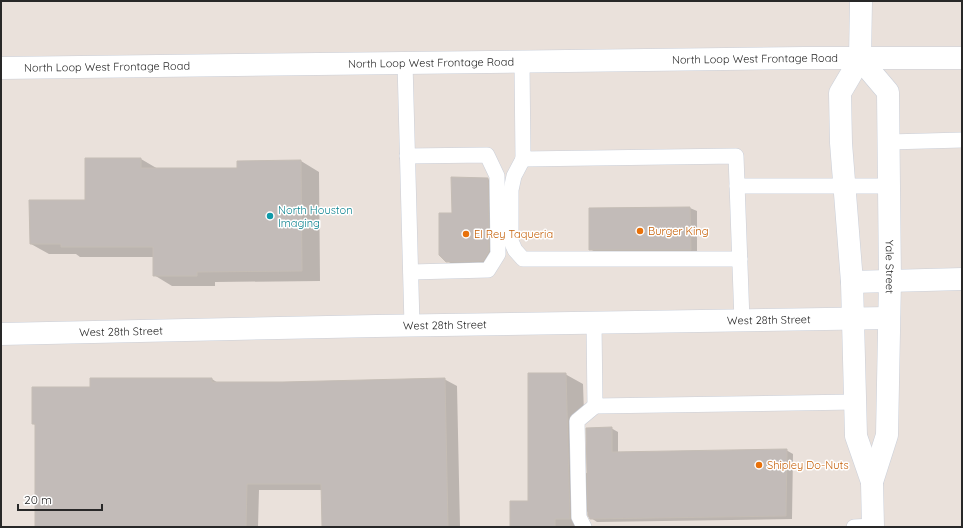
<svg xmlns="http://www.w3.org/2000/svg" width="963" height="528" font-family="Quicksand,sans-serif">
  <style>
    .shadow { fill: #0003 }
    .building { fill: #c2bbb8; stroke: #c5bdb5 }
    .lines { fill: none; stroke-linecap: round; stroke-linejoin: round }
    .lane-casing { stroke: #cacfd9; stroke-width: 16 }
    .street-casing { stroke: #cacfd9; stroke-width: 23 }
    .secondary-casing { stroke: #cacfd9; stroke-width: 23 }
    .lane { stroke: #fff; stroke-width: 15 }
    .street { stroke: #fff; stroke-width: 22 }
    .secondary { stroke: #fff; stroke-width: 22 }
    .culture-dot { fill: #0f9aa8; stroke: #fff; stroke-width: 1.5 }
    .food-dot { fill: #e8710a; stroke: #fff; stroke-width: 1.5 }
    .labels { text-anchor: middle; stroke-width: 3; stroke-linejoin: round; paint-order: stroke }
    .street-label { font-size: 11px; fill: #282828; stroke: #fff }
    .culture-label { font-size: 11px; fill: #0d838f; stroke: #fff; text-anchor: start }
    .food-label { font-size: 11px; fill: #c56008; stroke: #fff; text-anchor: start }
  </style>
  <rect width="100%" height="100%" fill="#eae1db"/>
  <!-- shadow -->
  <g class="shadow">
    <polygon points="141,159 158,169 238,169 301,161 319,172 320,281 215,282 215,286 172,286 154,275 154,257 80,257 76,254 49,254 31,244"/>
    <polygon points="488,179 494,183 495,255 490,264 454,265 447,261 453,214"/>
    <polygon points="690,208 697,211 697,253 597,253 590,249 590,209"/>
    <polygon points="565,374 583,384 586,473 588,473 611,428 618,432 618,453 786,450 793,454 792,519 597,522 591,518 587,511 588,527 511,527 529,502"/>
    <polygon points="212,379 218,383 283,383 444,379 457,386 460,527 323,527 322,490 259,490 258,527 36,527 36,425 33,424 91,388"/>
  </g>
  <!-- building -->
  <g class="building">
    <polygon points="85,158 141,158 141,168 237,168 237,161 301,160 302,271 197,272 197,276 153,276 153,247 61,247 61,244 30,244 29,200 85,200"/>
    <polygon points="451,177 488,178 489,251 483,261 446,262 439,255 439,213 452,213"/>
    <polygon points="690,207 691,250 589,250 589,208"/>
    <polygon points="528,373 566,373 570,519 555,519 555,527 510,527 510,501 528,501"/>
    <polygon points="90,378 212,378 212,382 283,382 445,378 448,527 322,527 321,484 247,484 246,527 35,527 35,424 32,424 32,387 90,387"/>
    <polygon points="612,427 612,452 787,449 786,516 590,519 588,515 586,428"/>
  </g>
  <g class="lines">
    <defs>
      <g id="lane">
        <polyline points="405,63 412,325"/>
        <polyline points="522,63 523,159 736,156 742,321"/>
        <polyline points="889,142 962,140"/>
        <polyline points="407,156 487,155 497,176 498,254 488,270 411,272"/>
        <polyline points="523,159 514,176 511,190 511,241 515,250 523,259 740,259"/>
        <polyline points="737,186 889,186"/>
        <polyline points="594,323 595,406 855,402"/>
        <polyline points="584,527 579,517 577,421 595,406"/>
        <polyline points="854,527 873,526"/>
      </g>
      <g id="street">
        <polyline points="852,282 962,279"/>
        <path id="s1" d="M1,334L376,326L889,318"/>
      </g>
      <g id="secondary">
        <polyline points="861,1 860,59 840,93 841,143 852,282 856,436 872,482 873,527"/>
        <path id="s2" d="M860,59L888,92L890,280L887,435L872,482"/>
        <path id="s3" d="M1,68L805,58H962"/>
      </g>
    </defs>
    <!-- lane casing -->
    <use href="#lane" class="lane-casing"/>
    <!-- street casing -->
    <use href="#street" class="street-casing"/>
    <!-- secondary casing -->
    <use href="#secondary" class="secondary-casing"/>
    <!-- lane -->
    <use href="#lane" class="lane"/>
    <!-- street -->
    <use href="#street" class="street"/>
    <!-- secondary -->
    <use href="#secondary" class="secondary"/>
  </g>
  <!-- markers -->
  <circle class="culture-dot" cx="270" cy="216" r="4"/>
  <g class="food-dot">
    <circle cx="640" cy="231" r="4"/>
    <circle cx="466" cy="234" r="4"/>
    <circle cx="759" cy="465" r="4"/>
  </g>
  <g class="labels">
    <!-- street labels -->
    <g class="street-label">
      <text dy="4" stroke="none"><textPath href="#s3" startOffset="754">North Loop West Frontage Road</textPath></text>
      <text dy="4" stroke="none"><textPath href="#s3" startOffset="430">North Loop West Frontage Road</textPath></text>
      <text dy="4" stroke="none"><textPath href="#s3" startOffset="106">North Loop West Frontage Road</textPath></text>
      <text dy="4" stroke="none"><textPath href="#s2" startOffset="218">Yale Street</textPath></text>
      <text dy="4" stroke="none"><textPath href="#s1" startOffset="768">West 28th Street</textPath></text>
      <text dy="4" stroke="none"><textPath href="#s1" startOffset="444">West 28th Street</textPath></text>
      <text dy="4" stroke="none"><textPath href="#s1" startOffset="120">West 28th Street</textPath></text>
    </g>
    <!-- culture labels -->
    <g class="culture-label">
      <text x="278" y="214">North Houston<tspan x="278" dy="13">Imaging</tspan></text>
    </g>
    <!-- food labels -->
    <g class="food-label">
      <text x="648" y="235">Burger King</text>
      <text x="474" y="238">El Rey Taqueria</text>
      <text x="767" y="469">Shipley Do-Nuts</text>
    </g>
  </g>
  <!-- border -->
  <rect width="963" height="528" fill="none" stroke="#282828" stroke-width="4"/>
  <!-- scale -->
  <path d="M18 504v6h84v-6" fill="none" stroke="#282828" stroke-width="2"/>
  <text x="24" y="504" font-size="12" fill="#282828" stroke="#ffffff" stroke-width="3" paint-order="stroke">20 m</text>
</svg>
